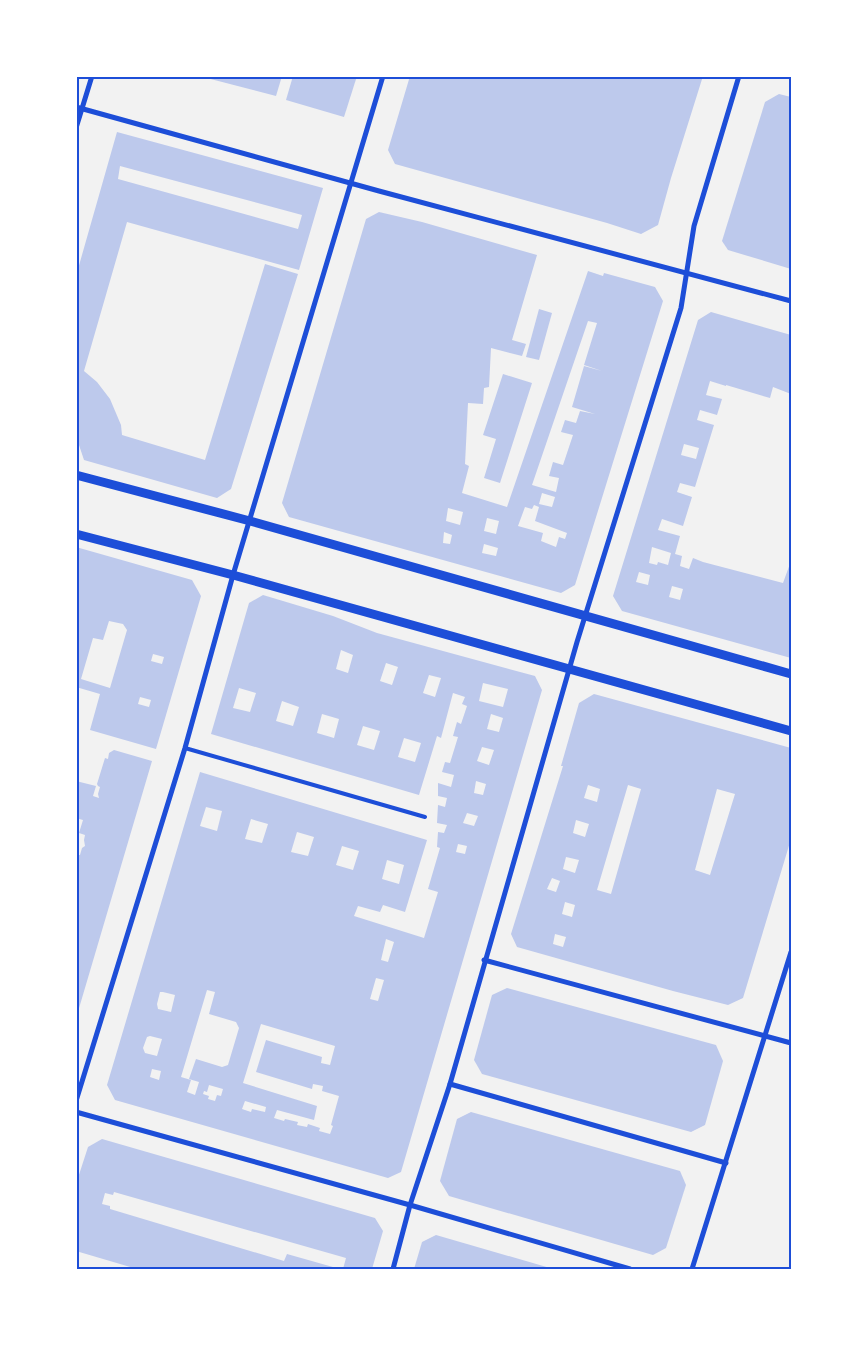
<svg xmlns="http://www.w3.org/2000/svg" width="867" height="1345" font-family="'Public Sans',sans-serif">
  <style>
    .building { fill: #bdc9ec; fill-rule: evenodd }
    .lines { fill: none; stroke-linecap: round; stroke-linejoin: round }
    .service { stroke: #1d4ed8; stroke-width: 4 }
    .minor { stroke: #1d4ed8; stroke-width: 5 }
    .tertiary { stroke: #1d4ed8; stroke-width: 9 }
    .neatline { fill: none; stroke: #1d4ed8; stroke-width: 2 }
  </style>
  <rect width="100%" height="100%" fill="#f2f2f2"/>
  <!-- building -->
  <g class="building">
    <polygon points="199,76 282,76 276,96"/>
    <polygon points="293,76 357,76 344,117 286,100"/>
    <polygon points="410,76 703,76 671,178 658,225 641,234 607,223 395,164 388,150"/>
    <polygon points="779,94 791,97 791,269 728,250 722,241 765,102"/>
    <path d="M117,132L323,188L299,270L127,222L84,371L97,382L110,399L121,425L122,435L205,460L265,264L298,274L231,489L217,498L84,460L76,436V276ZM120,166L302,215L298,229L118,179Z"/>
    <path d="M379,212L422,222L537,255L512,340L526,344L522,356L491,348L489,387L484,388L483,404L468,403L465,464L469,466L462,493L507,507L588,271L603,276L604,273L655,287L663,301L575,585L561,593L289,517L282,503L366,219ZM588,321L597,323L584,365L602,371L584,366L572,407L595,414L580,411L576,423L565,420L561,432L573,435L563,465L553,462L549,476L559,478L556,492L532,485ZM542,493L555,497L552,507L539,504ZM534,505L539,507L535,521L567,533L565,539L559,537L556,547L541,541L543,533L518,526L525,507L532,509ZM448,508L463,512L460,525L446,521ZM487,518L499,521L496,534L484,531ZM444,532L452,535L450,544L443,543ZM484,544L498,548L496,556L482,553Z"/>
    <polygon points="539,309 552,313 539,360 526,357"/>
    <path d="M711,312L791,335V394L773,387L770,398L726,385V386L710,381L706,395L722,399L717,415L700,410L697,420L714,425L695,487L680,483L677,492L692,497L683,526L662,519L658,530L680,536L675,554L682,556L680,566L689,569L693,558L703,562L783,583L791,561V658L622,611L613,596L698,320ZM684,444L699,448L696,459L681,455ZM652,547L671,553L668,565L658,562L657,565L649,563ZM639,572L650,575L648,585L636,582ZM672,586L683,589L680,600L669,597Z"/>
    <polygon points="503,374 532,383 500,483 484,478 496,439 483,435"/>
    <path d="M76,547L192,580L201,596L156,749L90,730L100,694L76,687ZM109,621L123,624L127,630L110,688L81,679L93,638L103,640ZM153,654L164,657L162,664L151,661ZM140,697L151,700L149,707L138,704Z"/>
    <path d="M263,595L333,616L377,633L535,676L542,690L401,1172L388,1178L115,1100L107,1085L200,772L427,840L405,912L383,905L380,912L358,906L354,916L424,938L438,892L428,889L440,848L437,847L438,832L444,833L447,825L437,823L438,805L445,807L447,798L438,796V783L451,787L454,775L442,772L445,762L450,763L458,737L453,736L457,722L461,724L467,706L462,704L465,697L453,693L441,738L437,736L419,795L211,734L249,603ZM341,650L353,655L348,673L336,669ZM386,663L398,667L392,685L380,681ZM429,675L441,678L435,697L423,693ZM483,683L508,689L503,707L479,701ZM239,688L256,693L250,712L233,708ZM282,701L299,707L293,726L276,721ZM322,714L339,719L334,738L317,733ZM491,714L503,718L499,732L487,729ZM363,726L380,731L374,750L357,745ZM404,738L421,743L415,762L398,757ZM482,747L494,750L489,765L477,761ZM476,781L486,784L483,795L474,793ZM206,807L222,811L217,831L200,826ZM467,813L478,816L474,826L463,823ZM251,819L268,824L262,843L245,839ZM297,832L314,837L308,856L291,852ZM458,844L467,846L465,854L456,852ZM342,846L359,851L353,870L336,865ZM387,860L404,865L399,884L382,879ZM386,939L394,942L388,962L381,960ZM376,978L384,980L378,1001L370,999ZM207,990L215,992L209,1014L236,1022L239,1028L228,1065L222,1067L196,1059L189,1079L199,1082L195,1095L187,1092L191,1080L181,1077ZM160,992H163L175,995L171,1012L158,1009L157,1004ZM261,1024L335,1046L330,1065L321,1063L322,1057L266,1040L256,1072L312,1089L313,1084L323,1086L322,1091L339,1096L331,1125L333,1126L330,1134L319,1131L320,1128L308,1124L307,1127L297,1125L298,1122L285,1119L284,1121L274,1118L277,1110L314,1120L317,1106L243,1083ZM150,1036L162,1039L157,1056L145,1053L143,1048L147,1037ZM152,1069L161,1071L159,1080L150,1077ZM209,1085L223,1089L221,1096L217,1095L215,1101L208,1099L209,1096L203,1094L204,1091L207,1092ZM245,1101L266,1107L265,1112L252,1109L251,1112L242,1109Z"/>
    <path d="M594,694L791,748V839L743,998L728,1005L673,991L517,947L511,934L563,766H561L579,703ZM588,785L600,789L597,802L584,798ZM628,785L641,789L611,894L597,890ZM717,789L735,794L710,875L695,870ZM576,820L589,824L585,837L573,833ZM566,857L579,860L575,873L563,869ZM552,878L560,881L556,892L547,889ZM565,902L575,905L572,917L562,914ZM555,934L566,937L563,947L553,944Z"/>
    <polygon points="114,750 152,761 77,1015 76,855 80,855 82,848 85,846 84,840 85,835 79,833 83,820 76,818 76,781 96,786 93,796 99,798 98,794 100,787 98,786 97,784 105,758 108,759 109,753"/>
    <polygon points="507,988 716,1045 723,1061 705,1125 691,1132 482,1074 474,1060 492,995"/>
    <polygon points="471,1112 680,1171 686,1185 666,1248 653,1255 449,1196 440,1181 457,1119"/>
    <polygon points="102,1139 375,1218 383,1231 372,1269 343,1269 346,1258 114,1192 113,1195 105,1193 102,1204 110,1206 110,1209 284,1261 287,1254 340,1269 137,1269 76,1251 76,1184 88,1147"/>
    <polygon points="436,1235 550,1268 550,1269 414,1269 422,1242"/>
  </g>
  <g class="lines">
    <!-- service -->
    <polyline class="service" points="185,748 425,817"/>
    <!-- minor -->
    <g class="minor">
      <polyline points="76,107 379,191 791,301"/>
      <polyline points="76,128 92,76"/>
      <polyline points="484,960 791,1043"/>
      <polyline points="450,1084 726,1163"/>
      <polyline points="76,1101 185,748 233,575 383,76"/>
      <polyline points="76,1112 410,1205 630,1269"/>
      <polyline points="393,1269 410,1205 450,1084 577,642 681,308 694,226 739,76"/>
      <polyline points="692,1269 791,952"/>
    </g>
    <!-- tertiary -->
    <g class="tertiary">
      <polyline points="76,475 250,521 791,674"/>
      <polyline points="76,534 233,575 791,731"/>
    </g>
  </g>
  <!-- border -->
  <rect width="867" height="1345" fill="none" stroke="#ffffff" stroke-width="155"/>
  <rect x="78" y="78" width="712" height="1190" class="neatline"/>
</svg>
